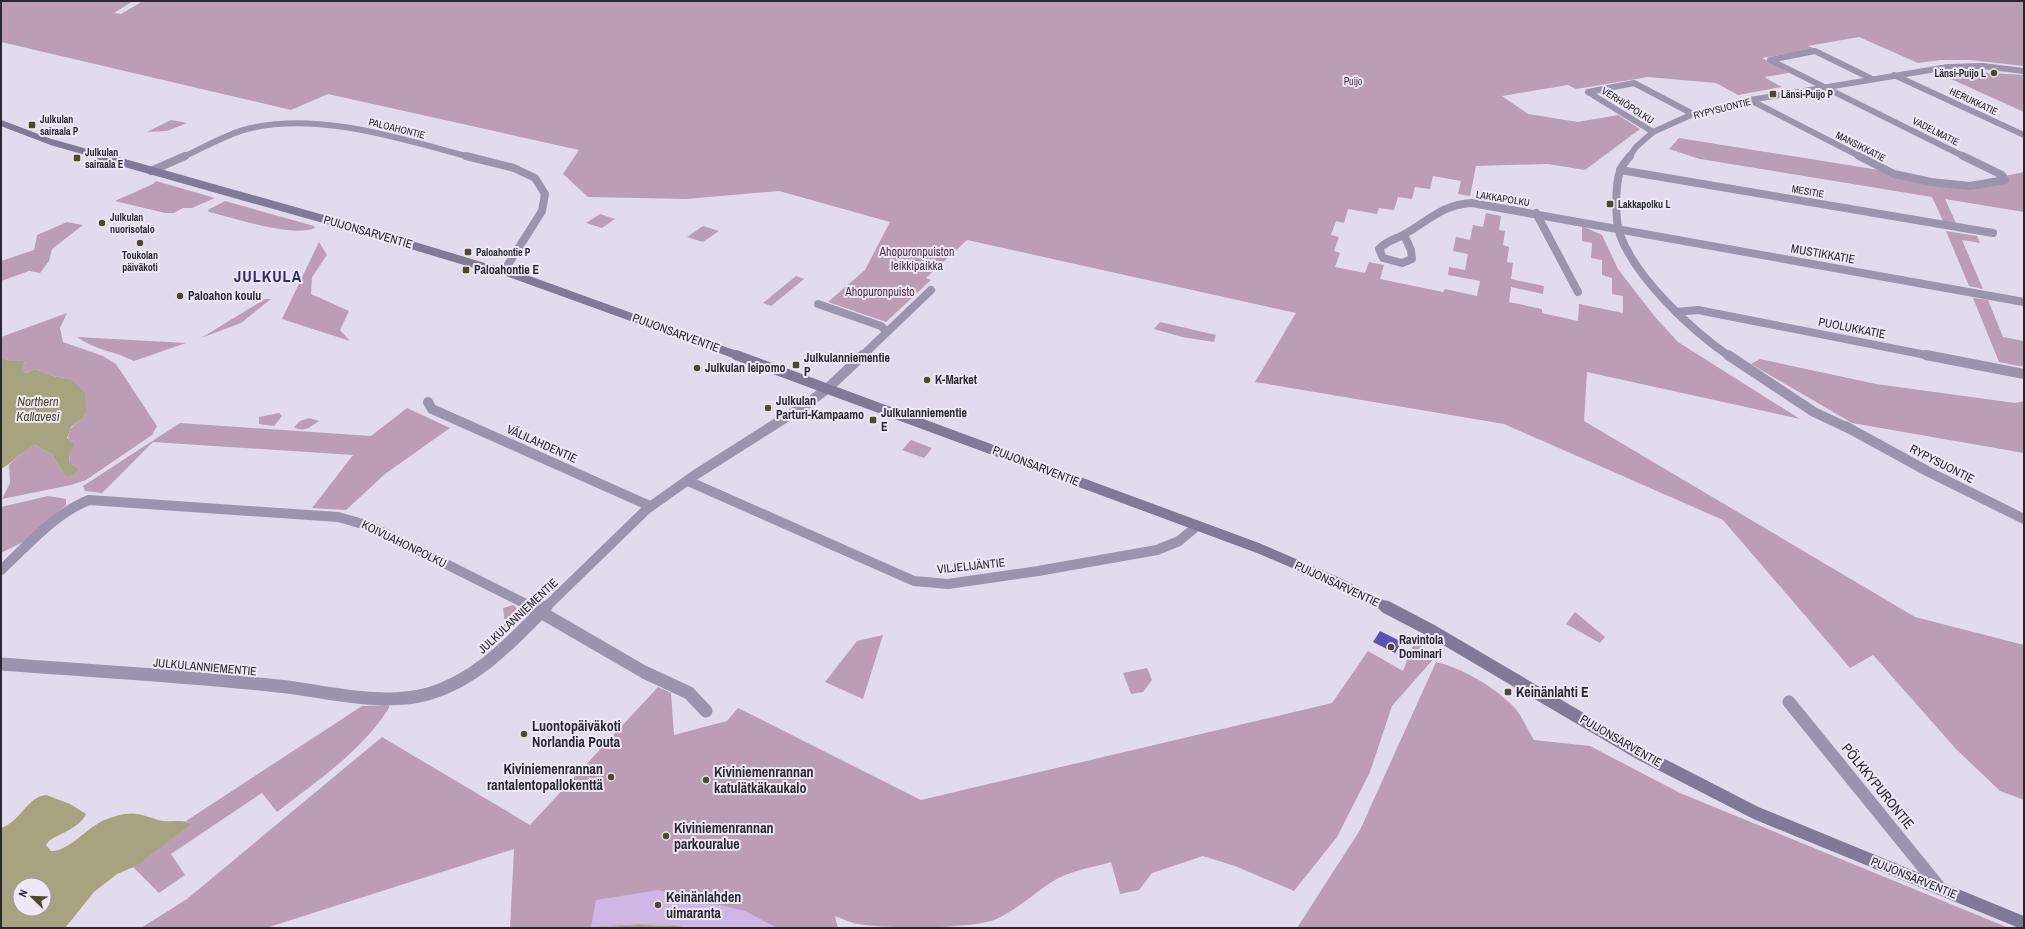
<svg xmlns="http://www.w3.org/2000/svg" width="2025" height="929" font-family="'Archivo Narrow',sans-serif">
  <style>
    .green { fill: #bb9db5 }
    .sand { fill: #ceb6e5 }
    .water { fill: #a7a37e; fill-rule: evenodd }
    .building { fill: #5b51b5 }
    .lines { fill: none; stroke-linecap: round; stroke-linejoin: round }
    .minor-far3 { stroke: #9b94ad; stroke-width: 6 }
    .minor-far2 { stroke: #9b94ad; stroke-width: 8 }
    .minor-far1 { stroke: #9b94ad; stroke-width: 10 }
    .minor { stroke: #9b94ad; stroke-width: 13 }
    .tertiary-far2 { stroke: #9b94ad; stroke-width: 6 }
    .tertiary-far1 { stroke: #9b94ad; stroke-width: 8 }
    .tertiary { stroke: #9b94ad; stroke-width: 10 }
    .secondary-far3 { stroke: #817a97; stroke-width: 6 }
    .secondary-far2 { stroke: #817a97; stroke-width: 8 }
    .secondary-far1 { stroke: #817a97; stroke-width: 10 }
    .secondary { stroke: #817a97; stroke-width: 13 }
    .poi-dot { fill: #4e4b23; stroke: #ede7f6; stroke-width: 1.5 }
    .labels { text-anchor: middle; stroke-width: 4; stroke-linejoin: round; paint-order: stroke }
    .far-poi-label { font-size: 10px; font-weight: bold; fill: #292832; stroke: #ede7f6; text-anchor: start }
    .far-park-label { font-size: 10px; fill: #4d2f46; stroke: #ede7f6 }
    .far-street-label { font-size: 10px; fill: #292832; stroke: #ede7f6 }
    .street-label { font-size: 12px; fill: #292832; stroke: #ede7f6 }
    .park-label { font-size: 12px; fill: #4d2f46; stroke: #ede7f6 }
    .poi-label { font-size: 12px; font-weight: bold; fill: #292832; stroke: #ede7f6; text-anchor: start }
    .water-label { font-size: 13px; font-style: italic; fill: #4e4b23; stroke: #ede7f6 }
    .near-poi-label { font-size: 14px; font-weight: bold; fill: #292832; stroke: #ede7f6; text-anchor: start }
    .near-street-label { font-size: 14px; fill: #292832; stroke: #ede7f6 }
    .district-label { font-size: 16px; font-weight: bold; letter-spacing: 1px; fill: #322b76; stroke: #ede7f6 }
  </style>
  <rect width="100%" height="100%" fill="#e2dbee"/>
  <!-- green -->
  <g class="green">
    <polygon points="1,1 133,1 114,13 121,14 143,1 2024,1 2024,66 1970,60 1941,60 1918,63 1859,37 1808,46 1816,49 1762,58 1789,73 1764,77 1782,87 1738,95 1716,83 1648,77 1576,89 1568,85 1502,96 1528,114 1578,122 1618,115 1640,129 1585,170 1548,164 1476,166 1470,196 1458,194 1461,181 1433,176 1430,189 1415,187 1412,199 1398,197 1394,210 1379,208 1377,214 1348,209 1344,223 1336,221 1331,235 1339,237 1334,251 1340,253 1335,267 1365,273 1369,262 1384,265 1380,279 1443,292 1445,289 1477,296 1480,281 1448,275 1449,267 1465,270 1468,254 1453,251 1456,237 1470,240 1473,225 1483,227 1486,213 1501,216 1499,230 1505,231 1503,245 1509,247 1507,262 1513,263 1511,279 1544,286 1543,294 1511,287 1509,302 1542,309 1542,313 1578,321 1579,304 1623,313 1623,296 1612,294 1612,278 1602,275 1602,260 1591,258 1592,243 1582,241 1582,226 1602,235 1618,269 1655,317 1678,342 1800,419 1587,372 1584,421 1915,617 2024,645 2024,800 2000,791 1956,749 1873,655 1850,668 1723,520 1504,424 1255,382 1296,313 967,240 926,278 931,280 886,322 828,302 865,270 890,222 779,191 686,199 588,197 563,174 579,150 328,94 291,110 1,42"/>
    <polygon points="1957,71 2024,75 2024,112 1940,74"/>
    <polygon points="171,120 187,123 167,131 147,132"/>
    <polygon points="1679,138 1966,184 2024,172 2024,212 1945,199 1956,223 1943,221 1932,197 1700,159 1669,149"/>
    <polygon points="156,181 215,198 192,208 183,208 174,213 165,213 115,201 153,184"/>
    <path d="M225,201L314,226L315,228C292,238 235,218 209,212L208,210Z"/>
    <polygon points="600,214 615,219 602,228 586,223"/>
    <polygon points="67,222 83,225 52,249 49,261 40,273 29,271 1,281 1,261 34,250 37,235"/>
    <polygon points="703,226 719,231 703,242 687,237"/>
    <polygon points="1946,231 1977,236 1980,243 1962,240 1983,289 1969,286"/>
    <polygon points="319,242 327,255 312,277 311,294 349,311 340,330 350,341 282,319"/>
    <polygon points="796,276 804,279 771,306 763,303"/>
    <polygon points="1973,298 1988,300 2003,337 2024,341 2024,367 1999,362"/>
    <polygon points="265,299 271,299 241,323 201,338"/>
    <path d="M67,313L60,328L63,342L103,356L116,364L157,426L152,435L86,480L71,485L2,499L10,483L9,465L27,448L35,445L52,454L65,476C67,469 70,462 70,454C70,434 62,434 81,419L70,379L53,376L35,369L26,373L20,370L25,362L9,361L1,357V337Z"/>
    <polygon points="1160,322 1216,335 1214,342 1182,337 1154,329"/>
    <path d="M77,337L186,343L134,361C115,351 94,350 77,337Z"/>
    <polygon points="1760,359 1876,384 2015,403 2024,401 2024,453 1852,423 1751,364"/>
    <polygon points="407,408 450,428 385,474 346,510 312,508 353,455 153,442 102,493 85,491 83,486 180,423 371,436"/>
    <polygon points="279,413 282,416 274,426 259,424 259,417"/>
    <path d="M309,418L319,421C310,427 304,433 294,427L300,421Z"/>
    <polygon points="911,440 932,448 924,458 902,450"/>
    <polygon points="48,496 66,499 66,505 25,541 1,553 1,507"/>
    <polygon points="513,605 519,610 508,626 485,642 505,624 503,608"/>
    <polygon points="1575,612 1605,637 1600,643 1566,624"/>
    <polygon points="883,635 863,699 825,682 857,641"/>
    <path d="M1414,642L1436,656L1392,706L1370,772L1337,837L1294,891L1235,866L1203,856L1152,873L1139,890L1120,894L1111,862C1091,868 1067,871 1050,883C1031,896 1017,910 994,920C970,929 885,929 858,924C850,923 842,918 835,916L838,928H777L769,924L754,928H686C660,921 612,927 584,928C560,929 535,928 510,928L514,849L266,928H141L187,899L382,737L530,825L658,687L671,693L674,735L727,721L738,708L921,800L1332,703L1368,651L1403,671Z"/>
    <path d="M1436,662C1462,668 1491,685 1511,704C1521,713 1527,729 1534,740L1590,746L1680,793L2009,928H1297L1360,830Z"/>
    <polygon points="1147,668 1152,680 1143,692 1131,694 1123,673"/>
    <path d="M389,705V708C360,753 319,779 277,812L262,793L171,854L185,875L159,893L133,867L190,824L186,821L362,706Z"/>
  </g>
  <!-- sand -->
  <path class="sand" d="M658,890L745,911L777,928H686C661,921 618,926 591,927L596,900Z"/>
  <!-- water -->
  <g class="water">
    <path d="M1,357L9,361H25L21,370L26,373L35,369L53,376L70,379L85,393L86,412L81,419L71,427L67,438L74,444L70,453L69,463L78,469L74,475L65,476L52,454L35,445C22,450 14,462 1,469Z"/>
    <path d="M46,795L70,804L86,814C80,828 60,833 49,841L46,845L51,851C69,852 89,825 107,819C115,816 128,812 137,814C146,815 155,820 164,821C173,822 184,819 191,824L136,866L117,874L94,892L65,928H1V828C19,823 27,797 46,795ZM20,885H44V909H20Z"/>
    <polygon points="640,925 679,926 686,928 586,928"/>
  </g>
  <!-- building -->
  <polygon class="building" points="1380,631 1402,642 1395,653 1373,642"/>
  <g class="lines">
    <!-- minor-far3 -->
    <g class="minor-far3">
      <polyline points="1894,75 2024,135"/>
      <polyline points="1872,79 1815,51 1770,60 1965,157"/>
      <polyline points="1750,100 1861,157"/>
      <polyline points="1653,132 1588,92 1634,83 1693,114"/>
      <path d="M183,157C201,149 229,133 247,129C318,111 401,139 470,157"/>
    </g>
    <!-- minor-far2 -->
    <g class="minor-far2">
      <polyline points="466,156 514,168 535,178 545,194 542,211 504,271"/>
      <polyline points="1859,156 1894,174 1931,182 1970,186 2005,180 2002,175 1963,156"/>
      <polyline points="1620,170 1993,233"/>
      <polyline points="151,171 185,156"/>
      <polyline points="1536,213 1578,292"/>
      <path d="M1404,235L1411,250L1412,259L1402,263L1383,258L1379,249C1386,241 1394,240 1403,235C1429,221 1440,205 1472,203L2024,302"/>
      <polyline points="818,304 881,326 887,332"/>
      <polyline points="1676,312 1698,310 1931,356"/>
      <polyline points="862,356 931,290"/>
    </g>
    <!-- minor-far1 -->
    <g class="minor-far1">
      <polyline points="1926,355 2024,374"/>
      <polyline points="428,402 432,409 650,506"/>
      <polyline points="688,481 914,581 948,584 1038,571 1157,550 1179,541 1197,526"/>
      <path d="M1,570C28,545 54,514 89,500L338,517L370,526L534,608"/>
      <polyline points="545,608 647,509 695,475 807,404 828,388 863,355"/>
    </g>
    <!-- minor -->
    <g class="minor">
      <polyline points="532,607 644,672 689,693 706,711"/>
      <path d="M1,664C93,671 186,676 278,686C327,691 379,707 428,694C477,680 511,642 546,607"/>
      <polyline points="1789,702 1940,888"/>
    </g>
    <!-- tertiary-far2 -->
    <polyline class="tertiary-far2" points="1629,157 1636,147 1653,132 1693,114 1750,100 1948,67 1982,66 2024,71"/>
    <!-- tertiary-far1 -->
    <path class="tertiary-far1" d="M1630,156C1627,160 1621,166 1620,171C1615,186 1615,220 1620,235C1636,278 1691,330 1729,356"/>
    <!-- tertiary -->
    <g class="tertiary">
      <polyline points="1728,355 1814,412 1850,429"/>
      <polyline points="1845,426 1927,471 2024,519"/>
    </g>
    <!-- secondary-far3 -->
    <polyline class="secondary-far3" points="1,123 51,142 104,157"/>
    <!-- secondary-far2 -->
    <polyline class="secondary-far2" points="100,156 348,226 491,269 504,271 739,356"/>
    <!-- secondary-far1 -->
    <polyline class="secondary-far1" points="736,355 1258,548 1337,582 1388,608"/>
    <!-- secondary -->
    <polyline class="secondary" points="1386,607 1432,631 1639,753 1756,813 2024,923"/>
  </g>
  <!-- markers -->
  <g class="poi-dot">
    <circle cx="1994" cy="73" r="4"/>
    <rect x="1769" y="90" width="8" height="8" rx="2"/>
    <rect x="28" y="121" width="8" height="8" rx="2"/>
    <rect x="73" y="154" width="8" height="8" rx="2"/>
    <rect x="1606" y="200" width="8" height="8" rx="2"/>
    <circle cx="102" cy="223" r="4"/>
    <circle cx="140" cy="243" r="4"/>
    <rect x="464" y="248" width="8" height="8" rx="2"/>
    <rect x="462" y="266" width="8" height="8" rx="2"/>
    <circle cx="180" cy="296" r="4"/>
    <rect x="792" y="361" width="8" height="8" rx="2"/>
    <circle cx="697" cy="368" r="4"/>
    <circle cx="927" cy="380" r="4"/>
    <circle cx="768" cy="408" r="4"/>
    <rect x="869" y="416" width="8" height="8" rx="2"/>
    <circle cx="1391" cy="647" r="4"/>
    <rect x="1504" y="688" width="8" height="8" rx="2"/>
    <circle cx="524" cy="734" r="4"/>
    <circle cx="611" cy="777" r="4"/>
    <circle cx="706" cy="780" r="4"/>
    <circle cx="666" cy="836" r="4"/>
    <circle cx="658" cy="905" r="4"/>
  </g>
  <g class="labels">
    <!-- far-poi labels -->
    <g class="far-poi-label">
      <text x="1986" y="77" text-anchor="end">Länsi-Puijo L</text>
      <text x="1781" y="98">Länsi-Puijo P</text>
      <text x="40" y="123">Julkulan<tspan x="40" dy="12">sairaala P</tspan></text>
      <text x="85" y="156">Julkulan<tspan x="85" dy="12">sairaala E</tspan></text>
      <text x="1618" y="208">Lakkapolku L</text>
      <text x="110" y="221">Julkulan<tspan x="110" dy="12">nuorisotalo</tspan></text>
      <text x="476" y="256">Paloahontie P</text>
      <text x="140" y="259" text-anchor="middle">Toukolan<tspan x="140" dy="12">päiväkoti</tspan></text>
    </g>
    <!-- far-park labels -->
    <g class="far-park-label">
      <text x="1353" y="85">Puijo</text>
    </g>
    <!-- far-street labels -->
    <g class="far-street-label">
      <text transform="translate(1974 101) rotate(25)" y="4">HERUKKATIE</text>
      <text transform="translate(1628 105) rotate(32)" y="4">VERHIÖPOLKU</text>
      <text transform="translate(1722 108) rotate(-14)" y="4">RYPYSUONTIE</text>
      <text transform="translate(397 128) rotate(14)" y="4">PALOAHONTIE</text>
      <text transform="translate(1936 131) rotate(27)" y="4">VADELMATIE</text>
      <text transform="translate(1861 146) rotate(27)" y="4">MANSIKKATIE</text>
      <text transform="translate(1808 191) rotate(10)" y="4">MESITIE</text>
      <text transform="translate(1503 198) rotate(9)" y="4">LAKKAPOLKU</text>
    </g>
    <!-- street labels -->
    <g class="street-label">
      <text transform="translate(368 232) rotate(16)" y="4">PUIJONSARVENTIE</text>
      <text transform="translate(1823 254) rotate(10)" y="4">MUSTIKKATIE</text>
      <text transform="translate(1852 328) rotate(11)" y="4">PUOLUKKATIE</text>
      <text transform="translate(676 333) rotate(20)" y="4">PUIJONSARVENTIE</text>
      <text transform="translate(542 444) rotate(24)" y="4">VÄLILAHDENTIE</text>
      <text transform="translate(1942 464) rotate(27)" y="4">RYPYSUONTIE</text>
      <text transform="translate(1036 466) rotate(21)" y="4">PUIJONSARVENTIE</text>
      <text transform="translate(404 544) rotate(26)" y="4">KOIVUAHONPOLKU</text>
      <text transform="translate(971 566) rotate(-6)" y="4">VILJELIJÄNTIE</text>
      <text transform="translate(1337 584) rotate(25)" y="4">PUIJONSARVENTIE</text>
      <text transform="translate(518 616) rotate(-43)" y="4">JULKULANNIEMENTIE</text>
      <text transform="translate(205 667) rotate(5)" y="4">JULKULANNIEMENTIE</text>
      <text transform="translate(1621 741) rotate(30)" y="4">PUIJONSARVENTIE</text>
      <text transform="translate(1914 878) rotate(22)" y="4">PUIJONSARVENTIE</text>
    </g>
    <!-- park labels -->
    <g class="park-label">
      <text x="917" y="256">Ahopuronpuiston<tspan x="917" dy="14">leikkipaikka</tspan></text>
      <text x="880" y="296">Ahopuronpuisto</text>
    </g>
    <!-- poi labels -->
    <g class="poi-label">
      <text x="474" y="274">Paloahontie E</text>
      <text x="188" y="300">Paloahon koulu</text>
      <text x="804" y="362">Julkulanniementie<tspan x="804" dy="14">P</tspan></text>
      <text x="705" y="372">Julkulan leipomo</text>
      <text x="935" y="384">K-Market</text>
      <text x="776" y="405">Julkulan<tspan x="776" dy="14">Parturi-Kampaamo</tspan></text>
      <text x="881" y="417">Julkulanniementie<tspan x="881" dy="14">E</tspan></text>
      <text x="1399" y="644">Ravintola<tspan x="1399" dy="14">Dominari</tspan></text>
    </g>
    <!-- water labels -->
    <g class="water-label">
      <text x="38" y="406">Northern<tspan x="38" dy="15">Kallavesi</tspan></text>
    </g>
    <!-- near-poi labels -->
    <g class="near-poi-label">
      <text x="1516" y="697">Keinänlahti E</text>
      <text x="532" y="731">Luontopäiväkoti<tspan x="532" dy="16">Norlandia Pouta</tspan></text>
      <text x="603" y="774" text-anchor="end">Kiviniemenrannan<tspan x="603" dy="16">rantalentopallokenttä</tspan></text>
      <text x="714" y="777">Kiviniemenrannan<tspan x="714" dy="16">katulätkäkaukalo</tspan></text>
      <text x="674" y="833">Kiviniemenrannan<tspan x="674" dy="16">parkouralue</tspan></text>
      <text x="666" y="902">Keinänlahden<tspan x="666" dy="16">uimaranta</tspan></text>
    </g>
    <!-- near-street labels -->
    <g class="near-street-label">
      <text transform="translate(1878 786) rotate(51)" y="5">PÖLKKYPURONTIE</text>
    </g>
    <!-- district labels -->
    <g class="district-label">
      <text x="268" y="282">JULKULA</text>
    </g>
  </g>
  <!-- border -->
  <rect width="2025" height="929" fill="none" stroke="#292832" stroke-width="4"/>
  <!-- north arrow -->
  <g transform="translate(32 897) rotate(293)"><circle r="19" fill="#ede7f6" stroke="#9f9ba8"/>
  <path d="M0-3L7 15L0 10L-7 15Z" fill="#4e4b23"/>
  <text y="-6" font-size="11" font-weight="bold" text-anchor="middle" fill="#292832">N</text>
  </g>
</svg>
